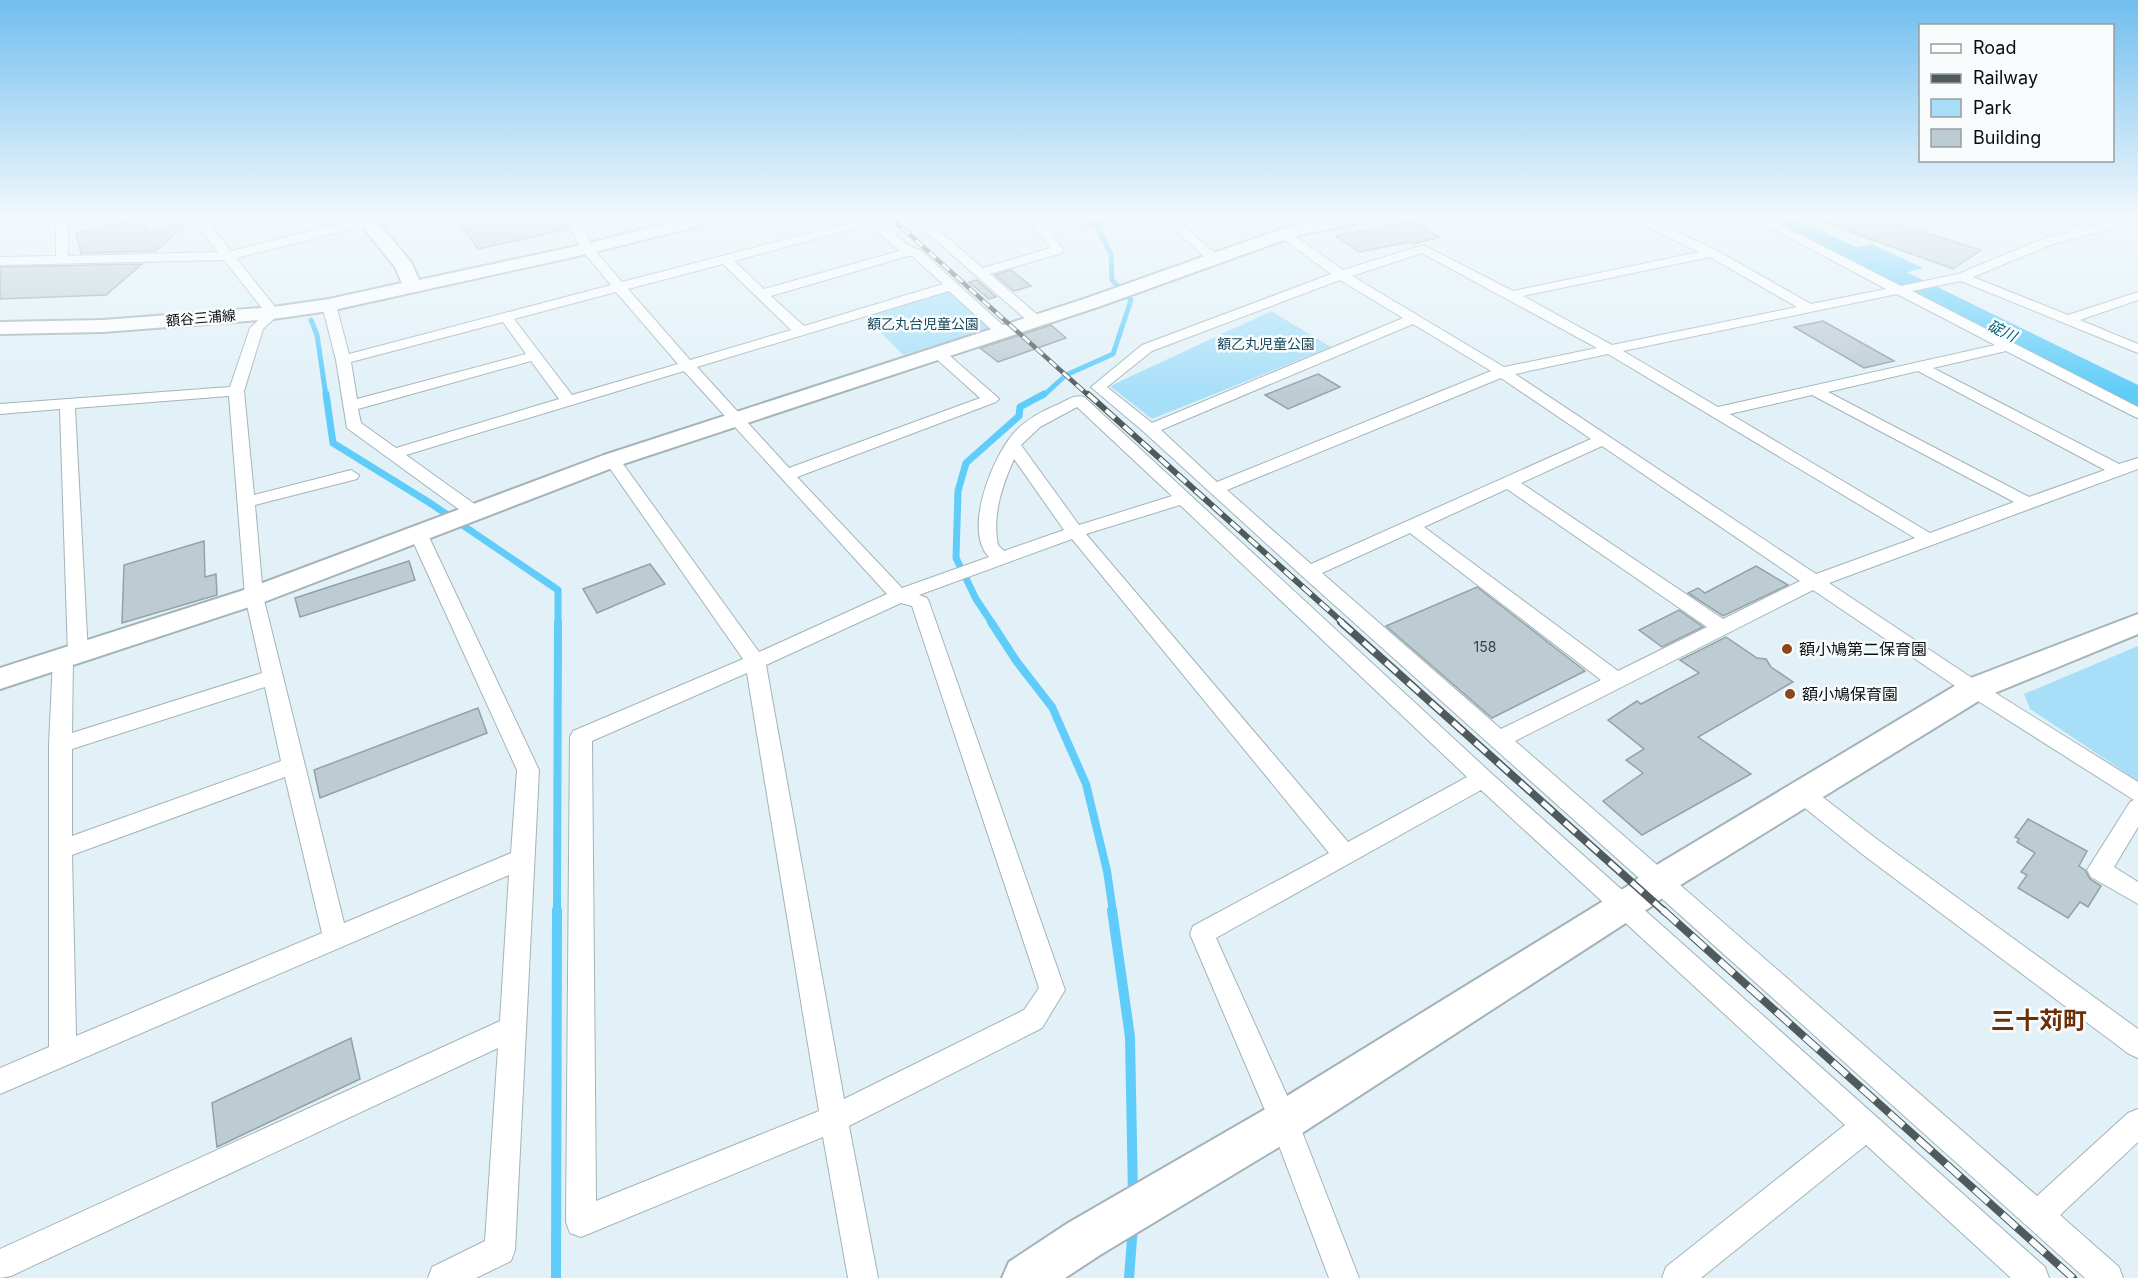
<svg xmlns="http://www.w3.org/2000/svg" width="2138" height="1278" font-family="Inter,'Noto Sans JP',sans-serif">
  <style>
    .green { fill: #a7dff9 }
    .water { fill: #5fccf9 }
    .lines { fill: none; stroke-linecap: round; stroke-linejoin: round }
    .stream-far3 { stroke: #5fccf9; stroke-width: 5 }
    .stream-far2 { stroke: #5fccf9; stroke-width: 7 }
    .stream-far1 { stroke: #5fccf9; stroke-width: 8 }
    .stream { stroke: #5fccf9; stroke-width: 10 }
    .river { fill: #5fccf9; fill-rule: evenodd }
    .building { fill: #bdccd3; stroke: #93a1a8; stroke-width: 1.5 }
    .street-casing { stroke: #a4b3b9; stroke-width: 2 }
    .secondary-casing { stroke: #a4b3b9; stroke-width: 4 }
    .street { fill: #fff; fill-rule: evenodd }
    .secondary { fill: #fff; fill-rule: evenodd }
    .rail-far3-casing { stroke: #50595c; stroke-width: 4.5 }
    .rail-far2-casing { stroke: #50595c; stroke-width: 6 }
    .rail-far1-casing { stroke: #50595c; stroke-width: 8 }
    .rail-casing { stroke: #50595c; stroke-width: 8 }
    .rail-far3 { stroke: #f9fcfd; stroke-width: 3; stroke-dasharray: 9; stroke-linecap: butt }
    .rail-far2 { stroke: #f9fcfd; stroke-width: 4; stroke-dasharray: 12; stroke-linecap: butt }
    .rail-far1 { stroke: #f9fcfd; stroke-width: 5; stroke-dasharray: 15; stroke-linecap: butt }
    .rail { stroke: #f9fcfd; stroke-width: 6; stroke-dasharray: 19; stroke-linecap: butt }
    .poi-dot { fill: #8d471f; stroke: #f9fcfd; stroke-width: 2 }
    .labels { text-anchor: middle; stroke-width: 5; stroke-linejoin: round; paint-order: stroke }
    .far-street-label { font-size: 14px; fill: #090e10; stroke: #f9fcfd }
    .far-park-label { font-size: 14px; fill: #1a495c; stroke: #f9fcfd }
    .number-label { font-size: 14px; fill: #363e41 }
    .far-water-label { font-size: 15px; font-style: italic; fill: #005e7c; stroke: #f9fcfd }
    .poi-label { font-size: 16px; fill: #090e10; stroke: #f9fcfd; text-anchor: start }
    .near-quarter-label { font-size: 24px; font-weight: bold; fill: #6d2f06; stroke: #f9fcfd }
  </style>
  <rect width="100%" height="100%" fill="#e2f1f8"/>
  <!-- green -->
  <g class="green">
    <polygon points="951,291 992,329 903,355 864,315"/>
    <polygon points="1271,311 1331,347 1152,419 1110,386"/>
    <polygon points="2138,646 2138,781 2030,709 2024,694"/>
  </g>
  <!-- water -->
  <polygon class="water" points="1872,244 1923,268 1904,273 1854,248"/>
  <g class="lines">
    <!-- stream-far3 -->
    <g class="stream-far3">
      <polyline points="311,320 317,335 326,396"/>
      <polyline points="1043,396 1066,375 1113,354 1131,300 1112,280 1111,254 1093,220"/>
    </g>
    <!-- stream-far2 -->
    <g class="stream-far2">
      <polyline points="326,394 333,443 430,503 558,590 558,623"/>
      <polyline points="992,623 976,599 956,558 958,491 966,463 1019,416 1020,407 1044,394"/>
    </g>
    <!-- stream-far1 -->
    <g class="stream-far1">
      <polyline points="991,622 1017,662 1052,707 1086,784 1107,871 1113,912"/>
      <polyline points="557,912 558,622"/>
    </g>
    <!-- stream -->
    <g class="stream">
      <polyline points="1112,910 1130,1037 1133,1196"/>
      <polyline points="556,1278 557,910"/>
      <polyline points="1129,1278 1133,1226"/>
    </g>
    <!-- river -->
    <g class="river">
      <polygon points="1077,216 1105,216 1107,220 1103,226 1093,228 1083,226"/>
      <polygon points="1756,216 1792,216 2138,385 2138,409 2126,405 1760,222"/>
    </g>
  </g>
  <!-- building -->
  <g class="building">
    <polygon points="454,216 475,216 479,221 490,222 498,216 563,216 569,229 478,249"/>
    <polygon points="1816,216 1896,216 1896,223 1981,250 1953,269 1815,219"/>
    <polygon points="143,218 148,232 190,221 156,251 81,253 76,233"/>
    <polygon points="1411,221 1439,237 1413,244 1409,242 1359,252 1336,236"/>
    <polygon points="142,264 106,295 0,299 0,267"/>
    <polygon points="1011,270 1031,286 1014,291 995,275"/>
    <polygon points="977,280 996,297 989,299 969,282"/>
    <polygon points="1823,321 1894,361 1864,368 1794,327"/>
    <polygon points="1051,325 1066,338 998,362 980,348"/>
    <polygon points="1318,374 1340,387 1288,409 1265,395"/>
    <polygon points="204,541 205,577 216,574 217,595 122,623 124,565"/>
    <polygon points="409,561 415,580 300,617 295,598"/>
    <polygon points="650,564 665,584 597,613 583,589"/>
    <polygon points="1756,566 1788,585 1723,616 1688,593 1698,588 1705,593"/>
    <polygon points="1477,587 1585,671 1492,718 1386,626"/>
    <polygon points="1679,610 1703,627 1662,647 1639,630"/>
    <polygon points="1726,637 1757,658 1766,659 1771,667 1793,682 1698,737 1751,774 1642,835 1603,801 1643,773 1626,760 1644,749 1608,720 1637,701 1641,704 1699,673 1680,660"/>
    <polygon points="478,708 487,733 320,798 314,770"/>
    <polygon points="2028,819 2087,851 2079,866 2085,870 2090,879 2101,886 2088,907 2080,902 2068,918 2018,888 2027,875 2021,872 2035,853 2017,842 2019,839 2015,837"/>
    <polygon points="351,1038 360,1079 217,1147 212,1103"/>
  </g>
  <g class="lines">
    <defs>
      <g id="street">
        <path d="M56,216H68V256L218,252L190,216H202L231,251L367,217L373,221L371,224L236,258L280,313L263,329L244,391L254,495L351,470L359,475L357,479L255,505L263,596L344,923L511,853L517,770L410,535L413,531H425L428,535L539,770L515,1250L511,1261L476,1278H428L432,1267L485,1241L498,1048L11,1276L0,1278V1249L500,1021L509,875L0,1094V1068L49,1047V745L53,659L56,654H68L60,409L0,414V404L230,387L250,328L266,313L224,260L0,265V257L56,256ZM229,396L245,596L262,673L72,733L73,659H85L88,654L75,408ZM265,687L281,761L72,836V749ZM285,777L322,933L76,1036L72,855Z"/>
        <polygon points="477,216 496,216 490,220 479,219"/>
        <path d="M565,216H577L593,248L622,282L864,219L862,216C890,216 895,244 920,250L1006,328L1008,331L1006,334H996L949,291L697,367L789,468L980,398L932,355L930,352L932,349H942L996,396L999,399L996,402L797,477L902,588L989,557C963,530 992,459 1013,434C1025,420 1042,411 1059,404C1067,400 1075,394 1084,397L1491,773L2045,1267L2049,1278H2011L1866,1145L1701,1278H1662L1666,1267L1845,1125L1481,790L1216,938L1294,1111L1359,1278H1329L1270,1122L1190,934L1193,926L1329,853L1072,539L919,595L927,598L929,602L1065,990L1042,1028L849,1126L878,1278H848L823,1137L581,1237L570,1233L566,1222L570,737L573,731L743,659L604,460L612,455L618,457L759,652L887,594L684,371L406,455L480,508L483,512L480,516H468L347,428L336,360L322,305L324,302H334L336,305L349,354L611,285L581,249ZM870,224L899,251L764,289L734,261ZM908,256H912L943,284L804,326L771,296ZM723,264L791,330L690,360L628,289ZM616,292L678,364L572,395L514,319ZM503,322L526,354L357,399L351,362ZM531,361L559,399L396,448L361,423L358,409ZM1077,407L1172,496L1079,525L1021,445L1040,427ZM1014,459L1064,530L1004,551L998,545C992,515 1002,486 1014,459ZM1180,505L1467,777L1348,842L1086,534ZM901,603L912,606L1039,988L1024,1010L844,1099L766,665ZM747,673L819,1111L596,1201L592,741Z"/>
        <polygon points="908,216 921,216 983,268 1050,248 1027,216 1039,216 1064,250 1062,253 990,274 1040,317 1042,320 1040,323 1030,323"/>
        <polygon points="1160,216 1173,216 1218,256 1220,259 1218,262 1210,262"/>
        <path d="M1625,216H1641L1716,250L1811,304L1886,289L1749,216H1764L1901,286L1958,274L2045,238L2070,232L2033,216H2050L2083,229L2138,216V222L2053,244L1973,277L2068,315L2138,292V300L2080,320L2138,344V353L1961,281L1912,291L2138,407V418L2133,416L2006,351L1933,368L2119,464L2138,458V469L1829,583L1981,684L2138,782V827L2114,867L2138,882V904L2091,877L2087,870L2130,802L2134,800L1967,694L1813,590L1515,741L2037,1196L2128,1113L2138,1109V1142L2060,1215L2119,1267L2123,1278H2085L1302,576L1144,432L1091,387L1142,345L1331,274L1280,237V231H1288L1343,270L1423,245L1513,291L1699,252ZM1422,253L1597,348L1504,367L1352,276ZM1710,257L1797,307L1612,345L1523,296ZM1340,280L1403,318L1152,423L1107,387L1152,351ZM1897,294L1995,345L1718,407L1623,351ZM1413,324L1491,371L1217,482L1161,430ZM1608,354L1915,538L1816,574L1515,374ZM1918,371L2105,470L2029,497L1828,392ZM1501,378L1591,439L1311,564L1227,490ZM1812,395L2014,502L1930,533L1730,414ZM1602,446L1800,581L1723,619L1521,483ZM1507,489L1707,627L1618,671L1424,527ZM1410,533L1601,680L1501,729L1322,573Z"/>
        <polygon points="1803,785 1811,788 1878,840 2138,1029 2138,1058 2129,1054 1862,854 1795,800 1792,794 1795,788"/>
      </g>
      <g id="secondary">
        <polygon points="354,216 372,216 411,262 419,280 586,244 695,216 725,216 722,220 587,254 329,311 273,319 103,332 0,334 0,322 103,320 273,307 329,299 402,283 395,267"/>
        <polygon points="1339,216 1372,216 1369,220 1295,236 1098,307 620,465 264,602 0,689 0,668 244,590 604,455 1084,299 1284,228"/>
        <polygon points="2138,614 2138,634 1985,697 1669,892 1655,904 1299,1135 1100,1255 1065,1278 1002,1278 1009,1262 1068,1223 1269,1107 1631,884 1645,872 1963,681"/>
      </g>
    </defs>
    <!-- street casing -->
    <use href="#street" class="street-casing"/>
    <!-- secondary casing -->
    <use href="#secondary" class="secondary-casing"/>
    <!-- street -->
    <use href="#street" class="street"/>
    <!-- secondary -->
    <use href="#secondary" class="secondary"/>
    <defs>
      <polyline id="rail-far3" points="889,216 1089,396"/>
      <polyline id="rail-far2" points="1088,394 1343,623"/>
      <polyline id="rail-far1" points="1341,622 1665,912"/>
      <polyline id="rail" points="1663,910 2073,1278"/>
    </defs>
    <!-- rail-far3 casing -->
    <use href="#rail-far3" class="rail-far3-casing"/>
    <!-- rail-far2 casing -->
    <use href="#rail-far2" class="rail-far2-casing"/>
    <!-- rail-far1 casing -->
    <use href="#rail-far1" class="rail-far1-casing"/>
    <!-- rail casing -->
    <use href="#rail" class="rail-casing"/>
    <!-- rail-far3 -->
    <use href="#rail-far3" class="rail-far3"/>
    <!-- rail-far2 -->
    <use href="#rail-far2" class="rail-far2"/>
    <!-- rail-far1 -->
    <use href="#rail-far1" class="rail-far1"/>
    <!-- rail -->
    <use href="#rail" class="rail"/>
  </g>
  <!-- sky -->
  <linearGradient id="sky" x2="0" y2="1"><stop stop-color="#71beef"/><stop offset="0.55" stop-color="#f2f9fc"/><stop offset="1" stop-color="#f2f9fc" stop-opacity="0"/></linearGradient>
  <rect width="2138" height="395" fill="url(#sky)"/>
  <!-- markers -->
  <g class="poi-dot">
    <circle cx="1787" cy="649" r="6"/>
    <circle cx="1790" cy="694" r="6"/>
  </g>
  <g class="labels">
    <!-- far-street labels -->
    <g class="far-street-label">
      <text transform="translate(201 318) rotate(-5)" y="5">額谷三浦線</text>
    </g>
    <!-- far-park labels -->
    <g class="far-park-label">
      <text x="923" y="329">額乙丸台児童公園</text>
      <text x="1266" y="349">額乙丸児童公園</text>
    </g>
    <!-- number labels -->
    <g class="number-label">
      <text x="1485" y="652">158</text>
    </g>
    <!-- far-water labels -->
    <g class="far-water-label">
      <text transform="translate(2002 331) rotate(26)" y="5">碇川</text>
    </g>
    <!-- poi labels -->
    <g class="poi-label">
      <text x="1799" y="655">額小鳩第二保育園</text>
      <text x="1802" y="700">額小鳩保育園</text>
    </g>
    <!-- near-quarter labels -->
    <g class="near-quarter-label">
      <text x="2039" y="1029">三十苅町</text>
    </g>
  </g>
  <!-- legend -->
  <rect x="1919" y="24" width="195" height="138" fill="#f9fcfd" stroke="#999d9e" stroke-width="1.5"/>
  <rect x="1931" y="44" width="30" height="9" fill="#ffffff" stroke="#999d9e" stroke-width="1.5"/>
  <text x="1973" y="54" font-size="18" fill="#090e10">Road</text>
  <rect x="1931" y="74" width="30" height="9" fill="#50595c" stroke="#999d9e" stroke-width="1.5"/>
  <text x="1973" y="84" font-size="18" fill="#090e10">Railway</text>
  <rect x="1931" y="99" width="30" height="18" fill="#a7dff9" stroke="#999d9e" stroke-width="1.5"/>
  <text x="1973" y="114" font-size="18" fill="#090e10">Park</text>
  <rect x="1931" y="129" width="30" height="18" fill="#bdccd3" stroke="#999d9e" stroke-width="1.5"/>
  <text x="1973" y="144" font-size="18" fill="#090e10">Building</text>
</svg>
